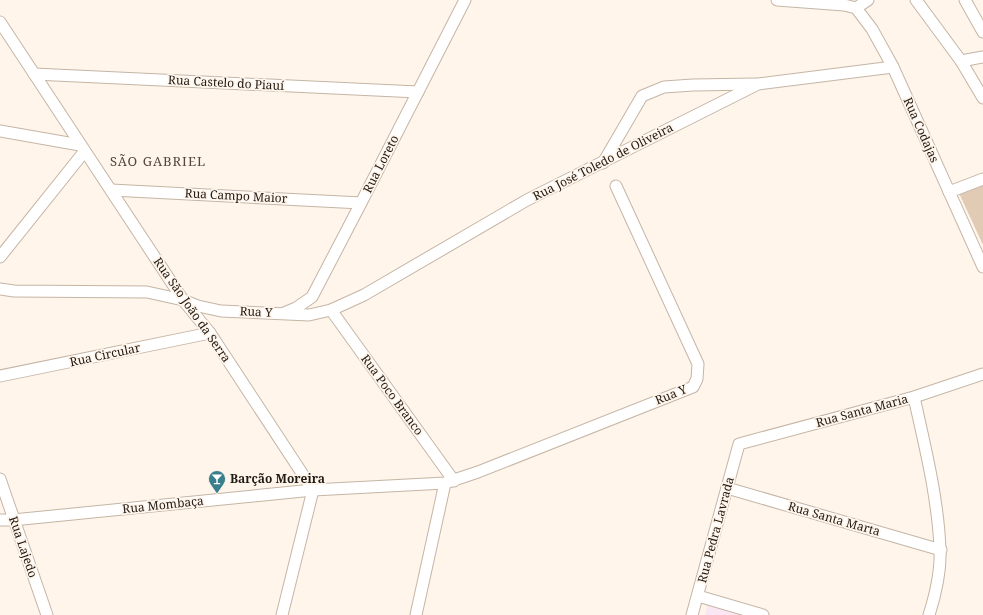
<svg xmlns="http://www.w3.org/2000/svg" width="983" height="615" font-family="'Noto Serif',serif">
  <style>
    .education { fill: #fbe6f4 }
    .green { fill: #e1cbb5 }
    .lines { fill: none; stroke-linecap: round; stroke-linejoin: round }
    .street-casing { stroke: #c5b5a5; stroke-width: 13 }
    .street { stroke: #fff; stroke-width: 11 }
    .labels { text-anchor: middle; stroke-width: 3.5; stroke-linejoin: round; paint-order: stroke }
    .street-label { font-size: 12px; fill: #201a14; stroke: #fff5eb }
    .poi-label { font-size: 12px; font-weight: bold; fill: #201a14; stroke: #fff5eb; text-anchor: start }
    .neighbourhood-label { font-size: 13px; letter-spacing: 1px; fill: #544739; stroke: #fff5eb }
  </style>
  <rect width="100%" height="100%" fill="#fff5eb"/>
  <!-- education -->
  <polygon class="education" points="708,603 750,615 705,615"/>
  <!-- green -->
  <polygon class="green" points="983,183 983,245 958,191"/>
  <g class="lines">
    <defs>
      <g id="street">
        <polyline points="777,0 844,5 856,8 872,29 893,67 983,267"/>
        <polyline points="916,0 961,61 983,98"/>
        <polyline points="965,0 983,32"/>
        <polyline points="856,8 868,0"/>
        <polyline points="0,22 183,300 210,333 313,490 282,615"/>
        <polyline points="961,61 983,57"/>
        <polyline points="34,74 418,92"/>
        <polyline points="0,131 80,145"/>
        <polyline points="603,163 642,96 664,87 693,85 755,84"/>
        <polyline points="111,190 361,203"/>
        <polyline points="949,192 983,179"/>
        <polyline points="0,257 84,152"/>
        <polyline points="0,289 14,291 147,292 183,300 198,306 221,311 309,315 331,310 364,295 527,200 758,84 893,67"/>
        <polyline points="331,310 454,481"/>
        <polyline points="284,313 296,308 312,297 361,203 465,0"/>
        <polyline points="0,376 210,333"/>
        <path d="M914,397C925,447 938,498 940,549C941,569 935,596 929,615"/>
        <polyline points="0,479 47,615"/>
        <polyline points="727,488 941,550"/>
        <polyline points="0,520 13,520 313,490 445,483 478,472 693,387 697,379 698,364 616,186"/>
        <polyline points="698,596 763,615"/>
        <polyline points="416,615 445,483"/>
        <polyline points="692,615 739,444 914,397 983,374"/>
      </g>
    </defs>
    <!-- street casing -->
    <use href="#street" class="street-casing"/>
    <!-- street -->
    <use href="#street" class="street"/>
  </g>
  <!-- icons -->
  <defs>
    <symbol id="bar-pin" viewBox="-11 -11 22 30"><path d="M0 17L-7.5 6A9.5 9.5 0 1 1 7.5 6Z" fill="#3a808c" stroke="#fff5eb"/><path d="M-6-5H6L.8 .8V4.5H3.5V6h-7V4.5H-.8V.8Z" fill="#fff"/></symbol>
  </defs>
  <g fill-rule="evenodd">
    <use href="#bar-pin" x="207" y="469" width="20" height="27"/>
  </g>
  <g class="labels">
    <!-- street labels -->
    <g class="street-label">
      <text transform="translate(226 83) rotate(3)" y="4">Rua Castelo do Piauí</text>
      <text transform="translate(921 130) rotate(66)" y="4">Rua Codajas</text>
      <text transform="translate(603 162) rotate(-27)" y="4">Rua José Toledo de Oliveira</text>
      <text transform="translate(381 164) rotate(-63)" y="4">Rua Loreto</text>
      <text transform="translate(236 196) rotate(3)" y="4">Rua Campo Maior</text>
      <text transform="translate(192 310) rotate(55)" y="4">Rua São João da Serra</text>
      <text transform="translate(256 312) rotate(3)" y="4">Rua Y</text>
      <text transform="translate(105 355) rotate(-12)" y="4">Rua Circular</text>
      <text transform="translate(392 395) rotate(54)" y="4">Rua Poco Branco</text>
      <text transform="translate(671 395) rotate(-22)" y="4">Rua Y</text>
      <text transform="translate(862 411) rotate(-15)" y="4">Rua Santa Maria</text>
      <text transform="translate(163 505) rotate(-6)" y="4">Rua Mombaça</text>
      <text transform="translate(834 519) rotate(16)" y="4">Rua Santa Marta</text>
      <text transform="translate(716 530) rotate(-75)" y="4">Rua Pedra Lavrada</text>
      <text transform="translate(23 547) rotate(71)" y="4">Rua Lajedo</text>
    </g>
    <!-- poi labels -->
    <g class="poi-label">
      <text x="230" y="483">Barção Moreira</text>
    </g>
    <!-- neighbourhood labels -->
    <g class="neighbourhood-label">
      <text x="158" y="166">SÃO GABRIEL</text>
    </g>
  </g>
</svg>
